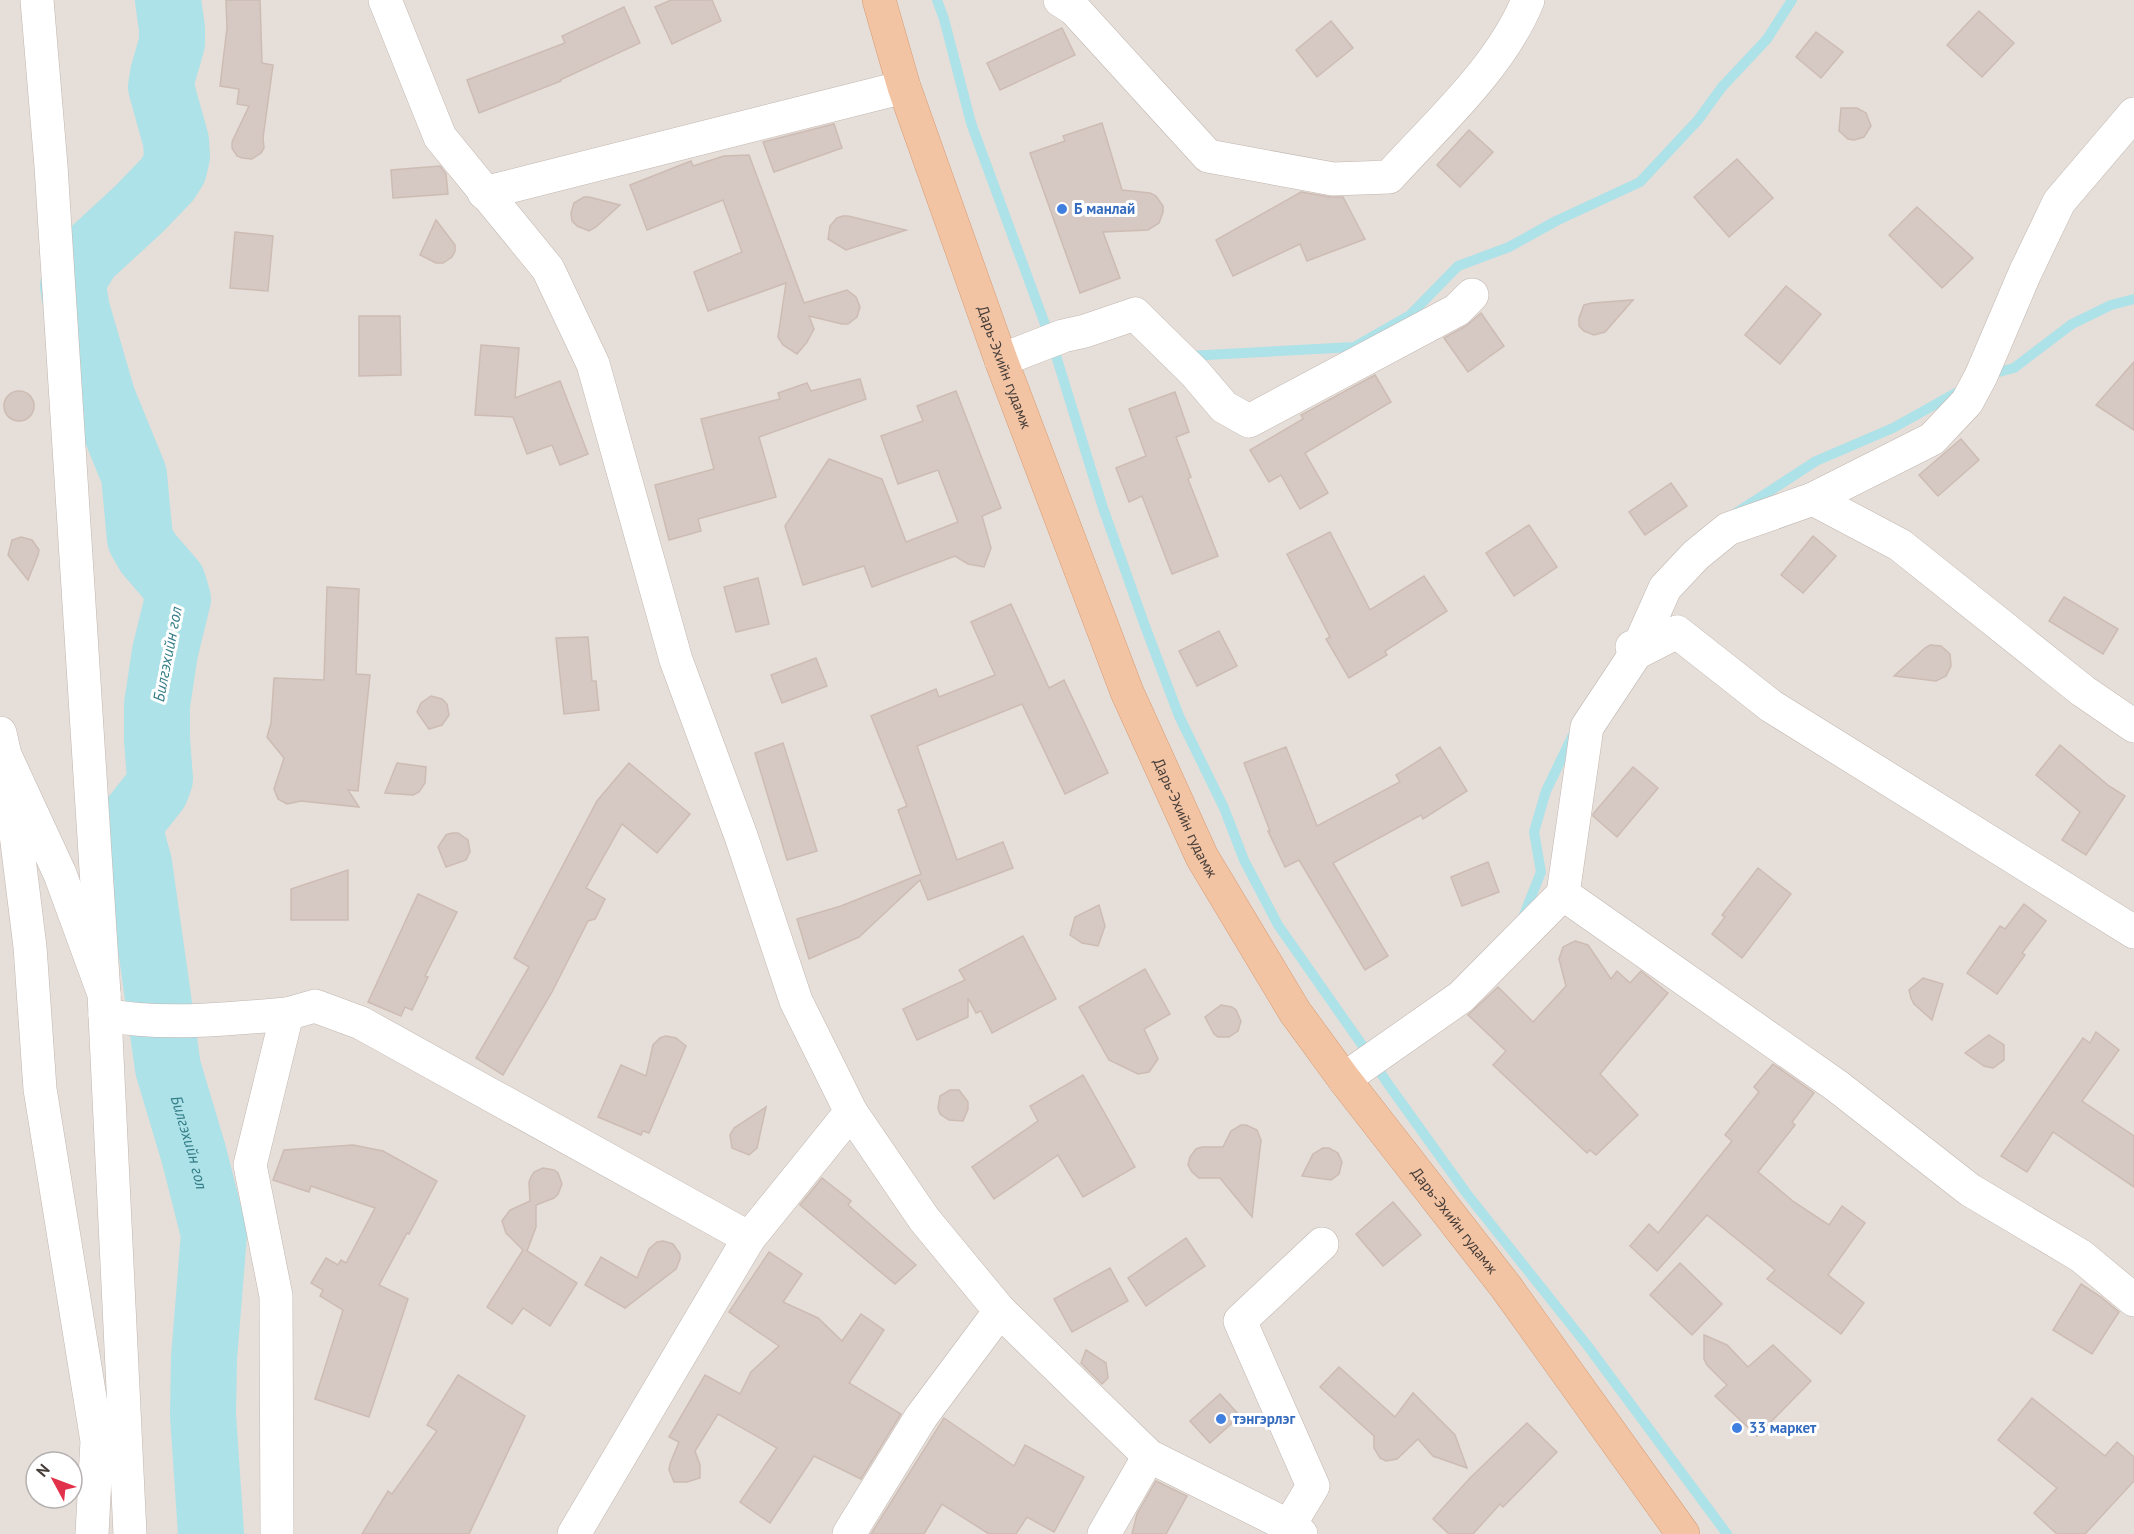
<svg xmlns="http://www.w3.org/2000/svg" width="2134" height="1534" font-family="'PT Sans',sans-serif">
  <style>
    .residential { fill: #e6ded8; fill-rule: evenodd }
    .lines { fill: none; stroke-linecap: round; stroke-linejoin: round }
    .stream { stroke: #ade2e8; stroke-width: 10 }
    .river { stroke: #ade2e8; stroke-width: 66 }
    .building { fill: #d6c9c3; stroke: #cdbcb4; stroke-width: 1.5 }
    .minor-casing { stroke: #c0b6b0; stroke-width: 34 }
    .major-casing { stroke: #d69c74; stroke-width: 34 }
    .minor { stroke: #fff; stroke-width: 33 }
    .major { stroke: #f3c4a3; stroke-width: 33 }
    .shop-dot { fill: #3f7fe0; stroke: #fff; stroke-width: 2 }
    .labels { text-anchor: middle; stroke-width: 6; stroke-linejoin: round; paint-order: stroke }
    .shop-label { font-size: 15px; font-weight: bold; fill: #366cbe; stroke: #fff; text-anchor: start }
    .street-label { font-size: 15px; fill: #463d39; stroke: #fff }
    .water-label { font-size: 16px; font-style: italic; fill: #357e88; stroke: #fff }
  </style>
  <rect width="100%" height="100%" fill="#f3edea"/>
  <!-- residential -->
  <path class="residential" d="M0,0H2134V1534H0ZM36,1462H72V1498H36Z"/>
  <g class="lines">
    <!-- stream -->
    <g class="stream">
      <polyline points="937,0 944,19 971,123 1053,346 1103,508 1145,626 1179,716 1224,808 1244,860 1278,925 1367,1052 1388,1084 1467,1194 1587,1345 1727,1534"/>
      <polyline points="1188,356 1354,347 1410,315 1458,266 1509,247 1556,221 1640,182 1698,120 1722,87 1767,39 1792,0"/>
      <polyline points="1987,375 2014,368 2072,324 2111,305 2134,299"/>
      <polyline points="1736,513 1816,461 1893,428 1961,390"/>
      <polyline points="1522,920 1541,872 1534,832 1546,791 1573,735"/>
    </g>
    <!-- river -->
    <path class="river" id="s1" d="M168,0L172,29V43L163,74L161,87L176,141L177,156L174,169L167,180L139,209L88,256L75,277L73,286L77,310L103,399L134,475L140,539L148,553L173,582L178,599L165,652L157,705V739L160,779L156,790L133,819L131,826L133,842L139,863L168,1068L194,1155L214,1234L204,1358L203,1415L211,1534"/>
  </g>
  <!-- building -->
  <g class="building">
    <polygon points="226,0 260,0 262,63 273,65 263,138 264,148 261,153 252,159 242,158 237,156 232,148 232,142 249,106 237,104 239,89 220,86 227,28"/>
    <polygon points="671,0 712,0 721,21 672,44 655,7"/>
    <polygon points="624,7 640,43 560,80 561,81 479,113 467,80 565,43 562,36"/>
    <polygon points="1979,11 2014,43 1982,77 1947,45"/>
    <polygon points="1331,21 1353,48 1317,77 1296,50"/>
    <polygon points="1062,28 1075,55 1000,90 987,63"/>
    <polygon points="1816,32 1843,52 1821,78 1796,57"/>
    <polygon points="1841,108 1857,108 1866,113 1871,126 1864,137 1854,140 1848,139 1839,131"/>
    <polygon points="1102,123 1122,190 1150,193 1156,196 1163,206 1163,212 1159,223 1148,230 1103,232 1120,278 1080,293 1030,153 1065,141 1063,136"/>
    <polygon points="834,124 842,148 774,172 763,142"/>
    <polygon points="1469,130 1493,152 1460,187 1437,165"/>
    <polygon points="749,155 804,303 847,290 856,297 860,307 857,317 848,324 842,324 809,316 814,329 807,342 797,354 783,345 778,337 786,283 708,311 694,272 742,252 723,200 647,230 630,185 691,161 693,166 724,156"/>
    <polygon points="1737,159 1773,198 1729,237 1694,197"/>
    <polygon points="440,166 446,174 448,194 393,198 391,170"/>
    <polygon points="1301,192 1330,197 1343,197 1365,239 1307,261 1300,244 1233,276 1216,240"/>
    <polygon points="584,197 589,197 620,205 596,227 589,231 577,226 572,221 571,213 574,203"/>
    <polygon points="1917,207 1973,258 1942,288 1889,235"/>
    <polygon points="843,216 848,216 906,230 846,250 828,239 830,226 837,218"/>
    <polygon points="436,220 455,245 455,251 452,257 443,263 436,263 420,255"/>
    <polygon points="235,232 273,236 268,291 230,288"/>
    <polygon points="1786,286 1821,314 1780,364 1745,335"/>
    <polygon points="1633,300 1605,332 1594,335 1584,331 1579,326 1579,318 1584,305 1592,303"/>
    <polygon points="1481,313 1504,346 1468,372 1444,338 1466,326"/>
    <polygon points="359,316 400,316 401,375 359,376"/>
    <polygon points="481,345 519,348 515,398 560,381 588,454 560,465 552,445 527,454 513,417 475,415"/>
    <polygon points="2134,362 2134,430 2096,405"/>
    <polygon points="1375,375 1391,402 1305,453 1328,493 1300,509 1281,475 1269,482 1250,450 1303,419 1301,415"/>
    <polygon points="860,379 866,399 759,437 776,497 698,519 701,531 669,540 655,485 714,469 701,419 780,399 778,393 807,383 811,391"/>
    <circle cx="19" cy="406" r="15"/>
    <polygon points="956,391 1001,508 982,516 991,548 984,567 968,564 955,556 872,587 864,566 803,585 785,526 829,459 882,479 906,542 958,522 938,470 898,484 881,436 923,421 917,406"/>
    <polygon points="1175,392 1189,432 1176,437 1191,477 1188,479 1218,556 1172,574 1142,496 1129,502 1116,468 1146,456 1129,409"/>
    <polygon points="1961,439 1979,460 1938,496 1919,475"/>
    <polygon points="1671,483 1687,506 1645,535 1629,512"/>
    <polygon points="1529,525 1557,567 1514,596 1486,553"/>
    <polygon points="1330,532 1370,610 1424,576 1447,611 1385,651 1387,655 1349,678 1326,639 1330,637 1287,554"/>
    <polygon points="1813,536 1836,556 1803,593 1781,575"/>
    <polygon points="21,537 32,540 39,550 38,555 28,580 8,555 12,540"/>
    <polygon points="758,578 769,624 736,632 724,587"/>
    <polygon points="327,587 359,589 356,674 370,675 358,791 348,790 359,807 301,801 287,804 278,799 274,789 284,758 267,737 271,723 274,678 324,680"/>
    <polygon points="2064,597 2118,629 2103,654 2049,621"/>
    <polygon points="1011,604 1049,688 1064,680 1108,773 1065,794 1022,704 917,746 957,860 1003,842 1013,868 928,900 920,880 859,937 809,959 797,919 841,906 921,874 898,810 907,806 871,716 936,689 939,697 995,675 971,622"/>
    <polygon points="1219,631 1237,666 1197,686 1179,651"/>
    <polygon points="588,637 592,681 596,681 599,710 564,714 556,638"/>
    <polygon points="1930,645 1941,646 1950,654 1951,666 1946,676 1936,681 1894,676 1925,648"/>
    <polygon points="816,658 827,686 782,703 771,675"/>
    <polygon points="431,696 442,699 447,704 449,715 442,725 429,729 417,712 421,703"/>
    <polygon points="783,743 817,851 787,860 755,753"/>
    <polygon points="2060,745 2109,786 2125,796 2086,855 2062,840 2080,812 2036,775"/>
    <polygon points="1286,747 1317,826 1400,782 1396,775 1440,747 1467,791 1423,819 1421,815 1333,863 1388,956 1365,970 1299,860 1285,867 1268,831 1270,831 1244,763"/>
    <polygon points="397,763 426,767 425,783 419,792 413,795 385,793"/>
    <polygon points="629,763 690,814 657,853 622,824 586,888 605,899 595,919 588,921 552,992 503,1075 476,1058 529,967 514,958 597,801"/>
    <polygon points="1633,767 1658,788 1617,837 1593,816 1593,814"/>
    <polygon points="452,833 458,833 468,840 470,852 466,860 446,867 438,847 446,835"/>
    <polygon points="1488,862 1499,892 1462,906 1451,877"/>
    <polygon points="1758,868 1791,894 1742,958 1712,934 1725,917 1722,915"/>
    <polygon points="348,870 348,920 291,920 291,889"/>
    <polygon points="418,894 457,912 425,976 428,977 412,1010 405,1007 401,1016 368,1002"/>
    <polygon points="2024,904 2046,921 2022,953 2025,955 1997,994 1967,973 2000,926 2005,929"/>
    <polygon points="1099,905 1105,926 1098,946 1082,943 1070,935 1075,917"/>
    <polygon points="1023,936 1056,999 992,1033 981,1011 976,1013 968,998 968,1017 917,1040 903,1009 965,980 959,970"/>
    <polygon points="1575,941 1588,945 1611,979 1617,971 1630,983 1641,971 1668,993 1600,1074 1638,1115 1596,1155 1590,1150 1587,1153 1493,1065 1506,1051 1468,1015 1498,987 1533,1022 1566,986 1559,959 1563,947"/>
    <polygon points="1145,969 1170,1014 1144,1029 1158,1059 1149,1072 1138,1074 1109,1060 1079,1007"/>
    <polygon points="1923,978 1943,984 1932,1020 1914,1004 1911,998 1909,990"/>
    <polygon points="1221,1005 1232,1007 1236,1010 1241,1021 1238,1031 1229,1037 1218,1037 1214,1034 1205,1017"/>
    <polygon points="2096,1032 2119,1050 2082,1101 2134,1136 2134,1187 2053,1132 2027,1172 2001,1156 2083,1038 2090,1043"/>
    <polygon points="1989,1035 2004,1045 2004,1060 1993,1068 1984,1066 1965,1053"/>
    <polygon points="666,1036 676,1038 686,1046 649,1133 643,1131 641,1135 598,1117 621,1065 646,1076 653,1045 660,1038"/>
    <polygon points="1773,1064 1814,1093 1792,1122 1795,1125 1758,1172 1794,1202 1829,1225 1842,1206 1865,1223 1828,1275 1864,1303 1841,1334 1767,1279 1775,1270 1707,1215 1657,1271 1630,1246 1649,1224 1658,1233 1732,1141 1725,1135 1759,1092 1754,1087"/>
    <polygon points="1083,1075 1135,1167 1083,1197 1058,1155 994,1199 972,1167 1038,1121 1030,1106"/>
    <polygon points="950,1090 959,1090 968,1102 968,1109 963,1121 949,1120 940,1114 938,1108 940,1096"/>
    <polygon points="766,1107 757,1148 749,1155 732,1148 730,1135 734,1128"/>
    <polygon points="1241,1125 1246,1125 1257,1130 1261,1140 1252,1217 1220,1178 1199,1178 1192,1172 1188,1165 1190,1157 1196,1149 1202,1147 1223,1147 1231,1131"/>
    <polygon points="353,1145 383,1151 437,1181 409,1234 407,1233 379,1285 408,1299 369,1417 315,1399 343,1310 320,1296 323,1290 311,1283 326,1258 338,1265 341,1260 346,1263 375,1208 311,1186 309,1192 273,1180 284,1150"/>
    <polygon points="1323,1148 1329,1148 1338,1153 1342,1162 1339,1174 1331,1180 1302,1176 1313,1154"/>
    <polygon points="543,1168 554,1170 558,1173 562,1184 558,1194 554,1198 536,1205 536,1227 527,1251 577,1283 550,1326 523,1308 512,1324 487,1307 523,1250 506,1233 502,1221 510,1210 530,1201 529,1182 531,1177 534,1172"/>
    <polygon points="822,1178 851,1201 848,1205 916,1265 895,1284 800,1205"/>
    <polygon points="1393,1202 1421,1235 1383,1266 1356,1234"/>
    <polygon points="1186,1238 1205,1266 1146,1306 1128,1278"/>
    <polygon points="663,1241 673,1244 680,1254 680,1259 676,1269 625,1308 585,1285 601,1257 637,1278 649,1249 657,1242"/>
    <polygon points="769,1252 802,1274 783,1302 818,1318 842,1341 861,1314 884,1330 849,1383 901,1414 861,1479 814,1456 770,1523 740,1502 777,1448 718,1414 695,1451 700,1465 700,1478 687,1482 674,1482 669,1470 670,1464 679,1442 669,1437 705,1375 740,1394 751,1372 779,1346 729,1312"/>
    <polygon points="1680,1263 1722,1304 1692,1335 1650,1295"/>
    <polygon points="1110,1268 1128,1301 1072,1332 1054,1299"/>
    <polygon points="2081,1284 2101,1297 2119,1312 2092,1354 2053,1330"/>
    <polygon points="1704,1335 1727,1345 1748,1367 1773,1345 1811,1381 1757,1436 1715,1396 1727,1385 1707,1365 1704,1359"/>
    <polygon points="1086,1350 1106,1363 1108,1378 1102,1384 1081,1363"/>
    <polygon points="1339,1367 1395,1417 1413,1393 1455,1435 1467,1468 1433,1456 1418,1439 1397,1459 1386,1461 1380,1458 1374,1448 1374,1436 1320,1387"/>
    <polygon points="458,1375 525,1416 469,1534 362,1534 388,1491 392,1494 437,1431 427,1425"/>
    <polygon points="1220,1394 1240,1416 1210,1443 1190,1421"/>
    <polygon points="2032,1398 2105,1456 2117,1442 2134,1457 2134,1481 2085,1534 2057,1534 2034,1513 2057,1488 1998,1440"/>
    <polygon points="944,1418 1014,1466 1025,1445 1084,1477 1054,1532 1027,1517 1016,1534 989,1534 942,1504 924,1534 871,1534"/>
    <polygon points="1527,1423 1557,1452 1503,1507 1500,1504 1473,1534 1449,1534 1433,1519 1470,1478"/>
    <polygon points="1156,1481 1187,1496 1166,1534 1132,1534 1137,1514"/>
  </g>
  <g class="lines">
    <defs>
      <g id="minor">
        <polyline points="37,0 51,166 104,994"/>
        <polyline points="385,0 440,137 548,269 593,364 676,660 741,836 796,1001 851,1112 924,1219 1000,1311 1149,1456 1289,1526 1301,1534"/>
        <path d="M1060,0L1074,9L1208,156L1333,179L1389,177C1437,124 1501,67 1528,0"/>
        <polyline points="484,193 904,87"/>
        <polyline points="1001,360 1063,336 1085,331 1135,314 1195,373 1224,407 1249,421 1457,310 1472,295"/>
        <polyline points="1813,499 1932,439 1967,402 1981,376 2025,273 2059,202 2134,114"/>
        <polyline points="1632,647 1636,653 1665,588 1696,555 1728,529 1813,499 1900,545 2083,691 2134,726"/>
        <polyline points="0,733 5,755 60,874 104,994 130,1534"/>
        <polyline points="10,786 30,947 40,1089 97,1441 92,1534"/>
        <polyline points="1563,894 1837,1086 1970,1190 2081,1256 2134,1300"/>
        <path d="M105,1015C163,1026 228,1019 287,1014"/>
        <polyline points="1344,1079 1461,997 1563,894 1587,727 1636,653 1677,632 1771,706 2134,932"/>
        <polyline points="1289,1526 1313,1486 1240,1321 1322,1244"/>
        <polyline points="277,1534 276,1296 250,1165 287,1014 315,1006 361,1023 749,1238"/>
        <polyline points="574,1534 749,1238 851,1112"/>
        <polyline points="849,1534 921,1417 1000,1311"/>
        <polyline points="1104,1534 1149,1456"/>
      </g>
      <g id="major">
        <path id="s2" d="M879,0L904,87L1001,360L1127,692L1202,857L1295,1012L1344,1079L1506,1287L1683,1534"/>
      </g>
    </defs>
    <!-- minor casing -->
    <use href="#minor" class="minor-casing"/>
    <!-- major casing -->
    <use href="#major" class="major-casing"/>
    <!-- minor -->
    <use href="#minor" class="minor"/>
    <!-- major -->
    <use href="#major" class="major"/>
  </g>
  <!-- markers -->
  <g class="shop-dot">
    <circle cx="1062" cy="209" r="6"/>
    <circle cx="1221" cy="1419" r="6"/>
    <circle cx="1737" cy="1428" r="6"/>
  </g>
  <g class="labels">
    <!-- shop labels -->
    <g class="shop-label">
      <text x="1074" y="214">Б манлай</text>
      <text x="1233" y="1424">тэнгэрлэг</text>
      <text x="1749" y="1433">33 маркет</text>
    </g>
    <!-- street labels -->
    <g class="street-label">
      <text dy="5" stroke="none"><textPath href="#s2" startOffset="388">Дарь-Эхийн гудамж</textPath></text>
      <text dy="5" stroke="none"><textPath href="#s2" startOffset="874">Дарь-Эхийн гудамж</textPath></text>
      <text dy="5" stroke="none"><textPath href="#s2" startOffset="1360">Дарь-Эхийн гудамж</textPath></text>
    </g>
    <!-- water labels -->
    <g class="water-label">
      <text transform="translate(167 654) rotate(-79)" y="6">Билгэхийн гол</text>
      <text dy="6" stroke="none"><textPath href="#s1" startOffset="1226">Билгэхийн гол</textPath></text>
    </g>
  </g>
  <!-- north arrow -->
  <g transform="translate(54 1480) rotate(311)"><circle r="28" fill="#ffffff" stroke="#b5b1b0" stroke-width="1.5"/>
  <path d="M0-4.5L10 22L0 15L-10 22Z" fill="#e2324b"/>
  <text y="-9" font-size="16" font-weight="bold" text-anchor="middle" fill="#463d39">N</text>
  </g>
</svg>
